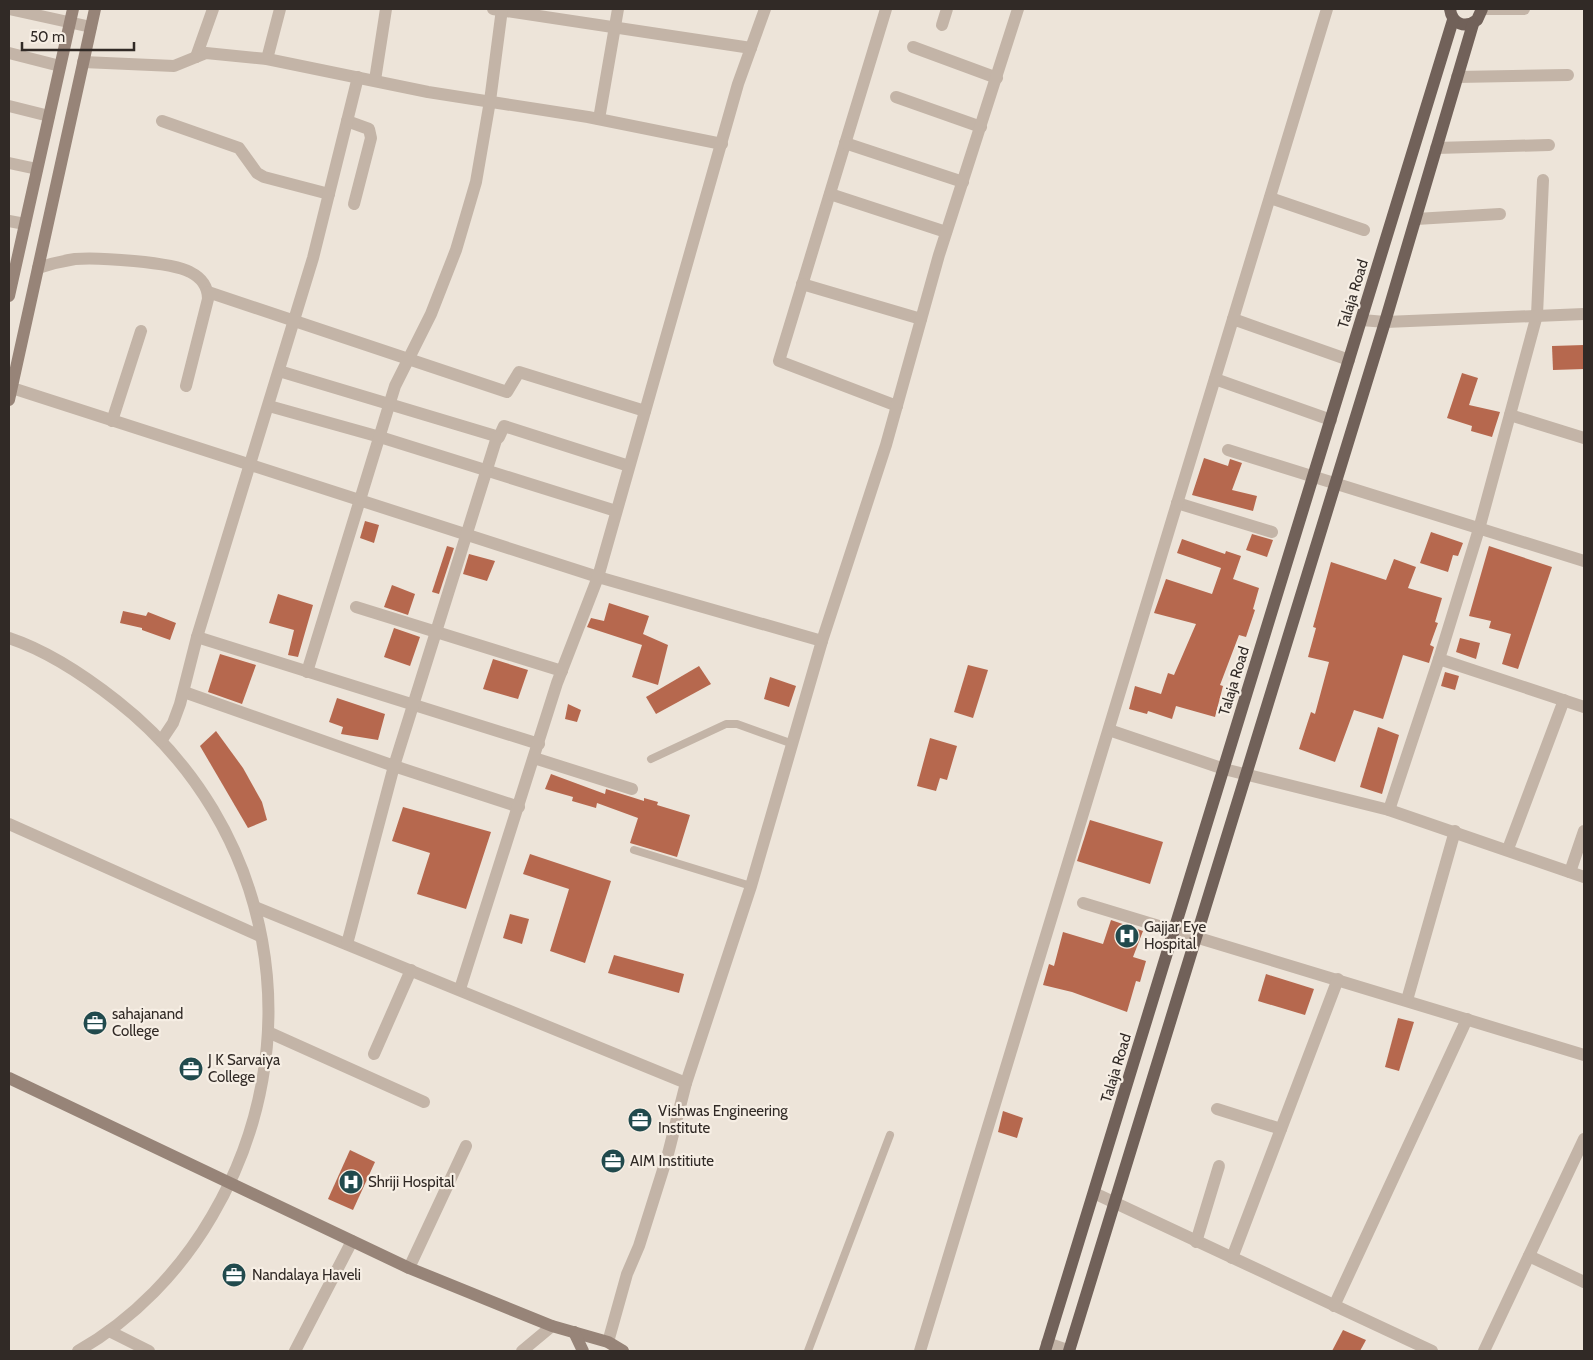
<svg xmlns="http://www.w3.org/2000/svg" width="1593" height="1360" font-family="Cabin,sans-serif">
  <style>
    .building { fill: #b6684e }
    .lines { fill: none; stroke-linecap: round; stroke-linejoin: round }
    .lane { stroke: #c3b4a7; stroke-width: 8 }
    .street { stroke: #c3b4a7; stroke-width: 12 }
    .secondary { stroke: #978478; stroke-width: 12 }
    .primary { stroke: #716159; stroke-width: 12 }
    .labels { text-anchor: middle; stroke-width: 4.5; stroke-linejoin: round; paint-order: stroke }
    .street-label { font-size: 15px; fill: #312a26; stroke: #f6eee4 }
    .poi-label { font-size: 15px; fill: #312a26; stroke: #f6eee4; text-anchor: start }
  </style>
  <rect width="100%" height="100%" fill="#ede4d9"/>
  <!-- building -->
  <g class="building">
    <polygon points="1584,345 1584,369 1553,370 1552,346"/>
    <polygon points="1462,373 1478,378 1469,405 1500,412 1492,437 1471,431 1472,426 1447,418"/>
    <polygon points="1204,458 1228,466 1230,459 1242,463 1232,490 1257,496 1253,511 1192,495"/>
    <polygon points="365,521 379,525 374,543 360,538"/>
    <polygon points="1431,532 1463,543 1458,556 1453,555 1448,572 1420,563"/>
    <polygon points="1252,534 1273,540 1267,557 1246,550"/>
    <polygon points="1182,539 1225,554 1226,551 1241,556 1233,579 1259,588 1253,609 1255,610 1246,637 1239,635 1220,685 1223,686 1215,717 1176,706 1172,719 1148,711 1147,714 1129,709 1135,686 1161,694 1168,673 1174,675 1196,624 1154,613 1166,579 1212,594 1221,568 1177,553"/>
    <polygon points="447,546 454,548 439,594 432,592"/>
    <polygon points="1489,546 1552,567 1518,669 1502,664 1511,634 1489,628 1491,621 1469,616"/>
    <polygon points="469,554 495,561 487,581 463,574"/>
    <polygon points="1394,559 1416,567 1408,588 1442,598 1435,622 1438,623 1430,645 1434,647 1429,663 1403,655 1383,719 1354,710 1335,762 1299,749 1311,712 1315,714 1329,662 1308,657 1316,628 1313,627 1331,562 1386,580"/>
    <polygon points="392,585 415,594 408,615 384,607"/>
    <polygon points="278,594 313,605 298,657 288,655 294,630 269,623"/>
    <polygon points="609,603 649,616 643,634 668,645 658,685 632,677 642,645 587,627 591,618 604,621"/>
    <polygon points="123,611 146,616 148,612 176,623 170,640 142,630 142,628 120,623"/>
    <polygon points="394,628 420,637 410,666 384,657"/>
    <polygon points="1460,638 1480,643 1476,659 1456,652"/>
    <polygon points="220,654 256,665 242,704 208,692"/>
    <polygon points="493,659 528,670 518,699 483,689"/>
    <polygon points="968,665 988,670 973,718 954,712"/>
    <polygon points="699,666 711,684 656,714 646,697"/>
    <polygon points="1445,672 1459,676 1455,690 1441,686"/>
    <polygon points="770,677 796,686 789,707 764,699"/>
    <polygon points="337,698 385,714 378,740 341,734 343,727 329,722"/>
    <polygon points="568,704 581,710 577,722 565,719"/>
    <polygon points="1378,727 1399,735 1382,794 1360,787"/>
    <polygon points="216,731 243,768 262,802 267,820 248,828 200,746"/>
    <polygon points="930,738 957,746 947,780 940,778 936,791 917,786"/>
    <polygon points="551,774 605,794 606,789 644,801 644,798 658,802 657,805 690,815 677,857 630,843 638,818 597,803 596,808 572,801 573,797 545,789"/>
    <polygon points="403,807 491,832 466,909 417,894 430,853 392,841"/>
    <polygon points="1090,820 1163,842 1150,884 1077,861"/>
    <polygon points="530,854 611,881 585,963 550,951 569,889 523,874"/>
    <polygon points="510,914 529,919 522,944 503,938"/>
    <polygon points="1111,920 1143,931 1133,957 1146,961 1140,982 1136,981 1127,1012 1072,992 1043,985 1049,964 1054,966 1063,932 1103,944"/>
    <polygon points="614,955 684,974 679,993 608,973"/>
    <polygon points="1266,974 1314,989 1305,1015 1258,1001"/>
    <polygon points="1398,1018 1414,1022 1399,1071 1385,1067"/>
    <polygon points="1003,1111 1023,1118 1017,1138 998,1132"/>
    <polygon points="350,1150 375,1162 353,1210 328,1199"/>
    <polygon points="1343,1330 1366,1340 1360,1351 1332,1351"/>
  </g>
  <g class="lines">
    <!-- lane -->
    <g class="lane">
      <polyline points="651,759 726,724 737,724 793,744"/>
      <polyline points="634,850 751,886"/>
      <polyline points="808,1351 890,1135"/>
    </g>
    <!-- street -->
    <g class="street">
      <polyline points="9,9 91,27"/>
      <polyline points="493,9 751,48"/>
      <polyline points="886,9 779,361 897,406"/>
      <polyline points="1482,9 1524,9"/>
      <polyline points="942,25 947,9"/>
      <polyline points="913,47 997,78"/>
      <polyline points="9,53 60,66"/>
      <polyline points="196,57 213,9"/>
      <polyline points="267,59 280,9"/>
      <polyline points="83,62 174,66 206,53 267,59 428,92 588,117 722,144"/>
      <polyline points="1457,77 1568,75"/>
      <polyline points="375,80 386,9"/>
      <polyline points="896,97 981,127"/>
      <polyline points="9,106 49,116"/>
      <polyline points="599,119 618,9"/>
      <polyline points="162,121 239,148 257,173 264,177 329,194"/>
      <polyline points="347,121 369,129 371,138 354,204"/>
      <polyline points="845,143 963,182"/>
      <polyline points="1436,148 1549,145"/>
      <polyline points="9,163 37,169"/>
      <polyline points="1543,180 1537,315 1479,529 1439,659 1584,707"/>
      <polyline points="830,194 946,232"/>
      <polyline points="1270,198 1364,230"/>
      <polyline points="1416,219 1500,214"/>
      <polyline points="9,221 25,224"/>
      <path d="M38,268C50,264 62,261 75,259C97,257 172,262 190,272C202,278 208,287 208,299L186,386"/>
      <polyline points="802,284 921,319"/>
      <polyline points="208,292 507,392 519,372 645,411"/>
      <polyline points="1233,319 1349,360"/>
      <polyline points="1362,320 1385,322 1584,314"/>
      <polyline points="279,371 499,437 504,426 629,466"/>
      <polyline points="1215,379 1331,420"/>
      <polyline points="9,387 598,577 822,641"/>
      <polyline points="269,406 380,437 616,511"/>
      <polyline points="1510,415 1584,438"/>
      <polyline points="112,421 141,331"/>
      <polyline points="1228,450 1584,561"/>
      <polyline points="1177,503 1272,532"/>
      <polyline points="356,607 562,671"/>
      <polyline points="197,637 539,744"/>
      <path d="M9,638C48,651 84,675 117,701C275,825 314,1043 212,1216C180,1271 134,1319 78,1351"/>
      <polyline points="307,672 395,386 431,314 456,250 476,182 490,101 502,9"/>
      <polyline points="184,692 394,766 519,807"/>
      <polyline points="1109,730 1224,769 1389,810 1584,877"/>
      <polyline points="161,741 173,723 180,704 197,637 313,258 358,77"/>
      <polyline points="534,758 632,789"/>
      <polyline points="1389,810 1439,659"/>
      <polyline points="9,824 260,936"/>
      <polyline points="1508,849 1564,700"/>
      <polyline points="1570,872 1584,831"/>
      <polyline points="1083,903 1584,1055"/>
      <polyline points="255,907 686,1083"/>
      <polyline points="347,944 394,766 497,437"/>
      <polyline points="460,989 557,683 598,577 738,84 765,9"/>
      <polyline points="1407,1000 1455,831"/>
      <polyline points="268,1032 424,1102"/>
      <polyline points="374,1054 411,970"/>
      <polyline points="1217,1109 1281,1129"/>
      <polyline points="1094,1193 1432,1351"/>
      <polyline points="1196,1242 1219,1166"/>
      <polyline points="1529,1256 1584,1282"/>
      <polyline points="1232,1258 1338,979"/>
      <polyline points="409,1268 466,1146"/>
      <polyline points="1334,1306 1467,1019"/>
      <polyline points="109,1331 149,1351"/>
      <polyline points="608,1342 627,1274 639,1246 668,1154 686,1083 751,886 822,641 886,445 939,255 1018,9"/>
      <polyline points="1047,1343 1070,1351"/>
      <polyline points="295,1351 352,1241"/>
      <polyline points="522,1351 552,1326"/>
      <polyline points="920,1351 1327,9"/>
      <polyline points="1484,1351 1584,1139"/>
    </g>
    <!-- secondary -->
    <g class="secondary">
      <polyline points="9,296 73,9"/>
      <polyline points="9,400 95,9"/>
      <polyline points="9,1078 409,1268 552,1326 608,1342 623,1351"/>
      <polyline points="574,1332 583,1351"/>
    </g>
    <!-- primary -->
    <g class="primary">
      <path d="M1450,9C1452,24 1465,29 1477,20L1482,9"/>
      <polyline points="1045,1351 1453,20"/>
      <polyline points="1069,1351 1385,322 1473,24"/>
    </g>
  </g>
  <!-- icons -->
  <defs>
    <symbol id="hospital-disc" viewBox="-11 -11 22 22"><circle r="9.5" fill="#214a4d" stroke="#f6eee4"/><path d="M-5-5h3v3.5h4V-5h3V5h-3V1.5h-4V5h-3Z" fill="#fff"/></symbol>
    <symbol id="office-disc" viewBox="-11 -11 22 22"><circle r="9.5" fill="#214a4d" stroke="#f6eee4"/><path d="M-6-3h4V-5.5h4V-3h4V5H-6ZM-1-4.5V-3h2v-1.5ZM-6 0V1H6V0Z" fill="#fff"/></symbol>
  </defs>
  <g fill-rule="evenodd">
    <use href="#hospital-disc" x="1113" y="922" width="28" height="28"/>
    <use href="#office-disc" x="81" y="1009" width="28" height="28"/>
    <use href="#office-disc" x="177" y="1055" width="28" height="28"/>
    <use href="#office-disc" x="626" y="1106" width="28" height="28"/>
    <use href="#office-disc" x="599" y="1147" width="28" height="28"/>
    <use href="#hospital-disc" x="337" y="1168" width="28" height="28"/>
    <use href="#office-disc" x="220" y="1261" width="28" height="28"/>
  </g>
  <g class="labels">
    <!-- street labels -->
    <g class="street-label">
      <text transform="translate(1353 294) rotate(-73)" y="5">Talaja Road</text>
      <text transform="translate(1234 681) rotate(-73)" y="5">Talaja Road</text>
      <text transform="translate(1116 1068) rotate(-73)" y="5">Talaja Road</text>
    </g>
    <!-- poi labels -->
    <g class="poi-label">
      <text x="1144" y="932">Gajjar Eye<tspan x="1144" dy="17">Hospital</tspan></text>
      <text x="112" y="1019">sahajanand<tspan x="112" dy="17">College</tspan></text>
      <text x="208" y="1065">J K Sarvaiya<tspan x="208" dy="17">College</tspan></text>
      <text x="658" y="1116">Vishwas Engineering<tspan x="658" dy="17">Institute</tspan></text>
      <text x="630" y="1166">AIM Institiute</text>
      <text x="368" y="1187">Shriji Hospital</text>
      <text x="252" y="1280">Nandalaya Haveli</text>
    </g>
  </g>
  <!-- border -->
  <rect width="1593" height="1360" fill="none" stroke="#312a26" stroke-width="20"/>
  <!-- scale -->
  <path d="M22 42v8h112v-8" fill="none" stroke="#312a26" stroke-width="2.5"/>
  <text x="30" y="42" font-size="15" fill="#312a26" stroke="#f6eee4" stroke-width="4" paint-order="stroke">50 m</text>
</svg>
